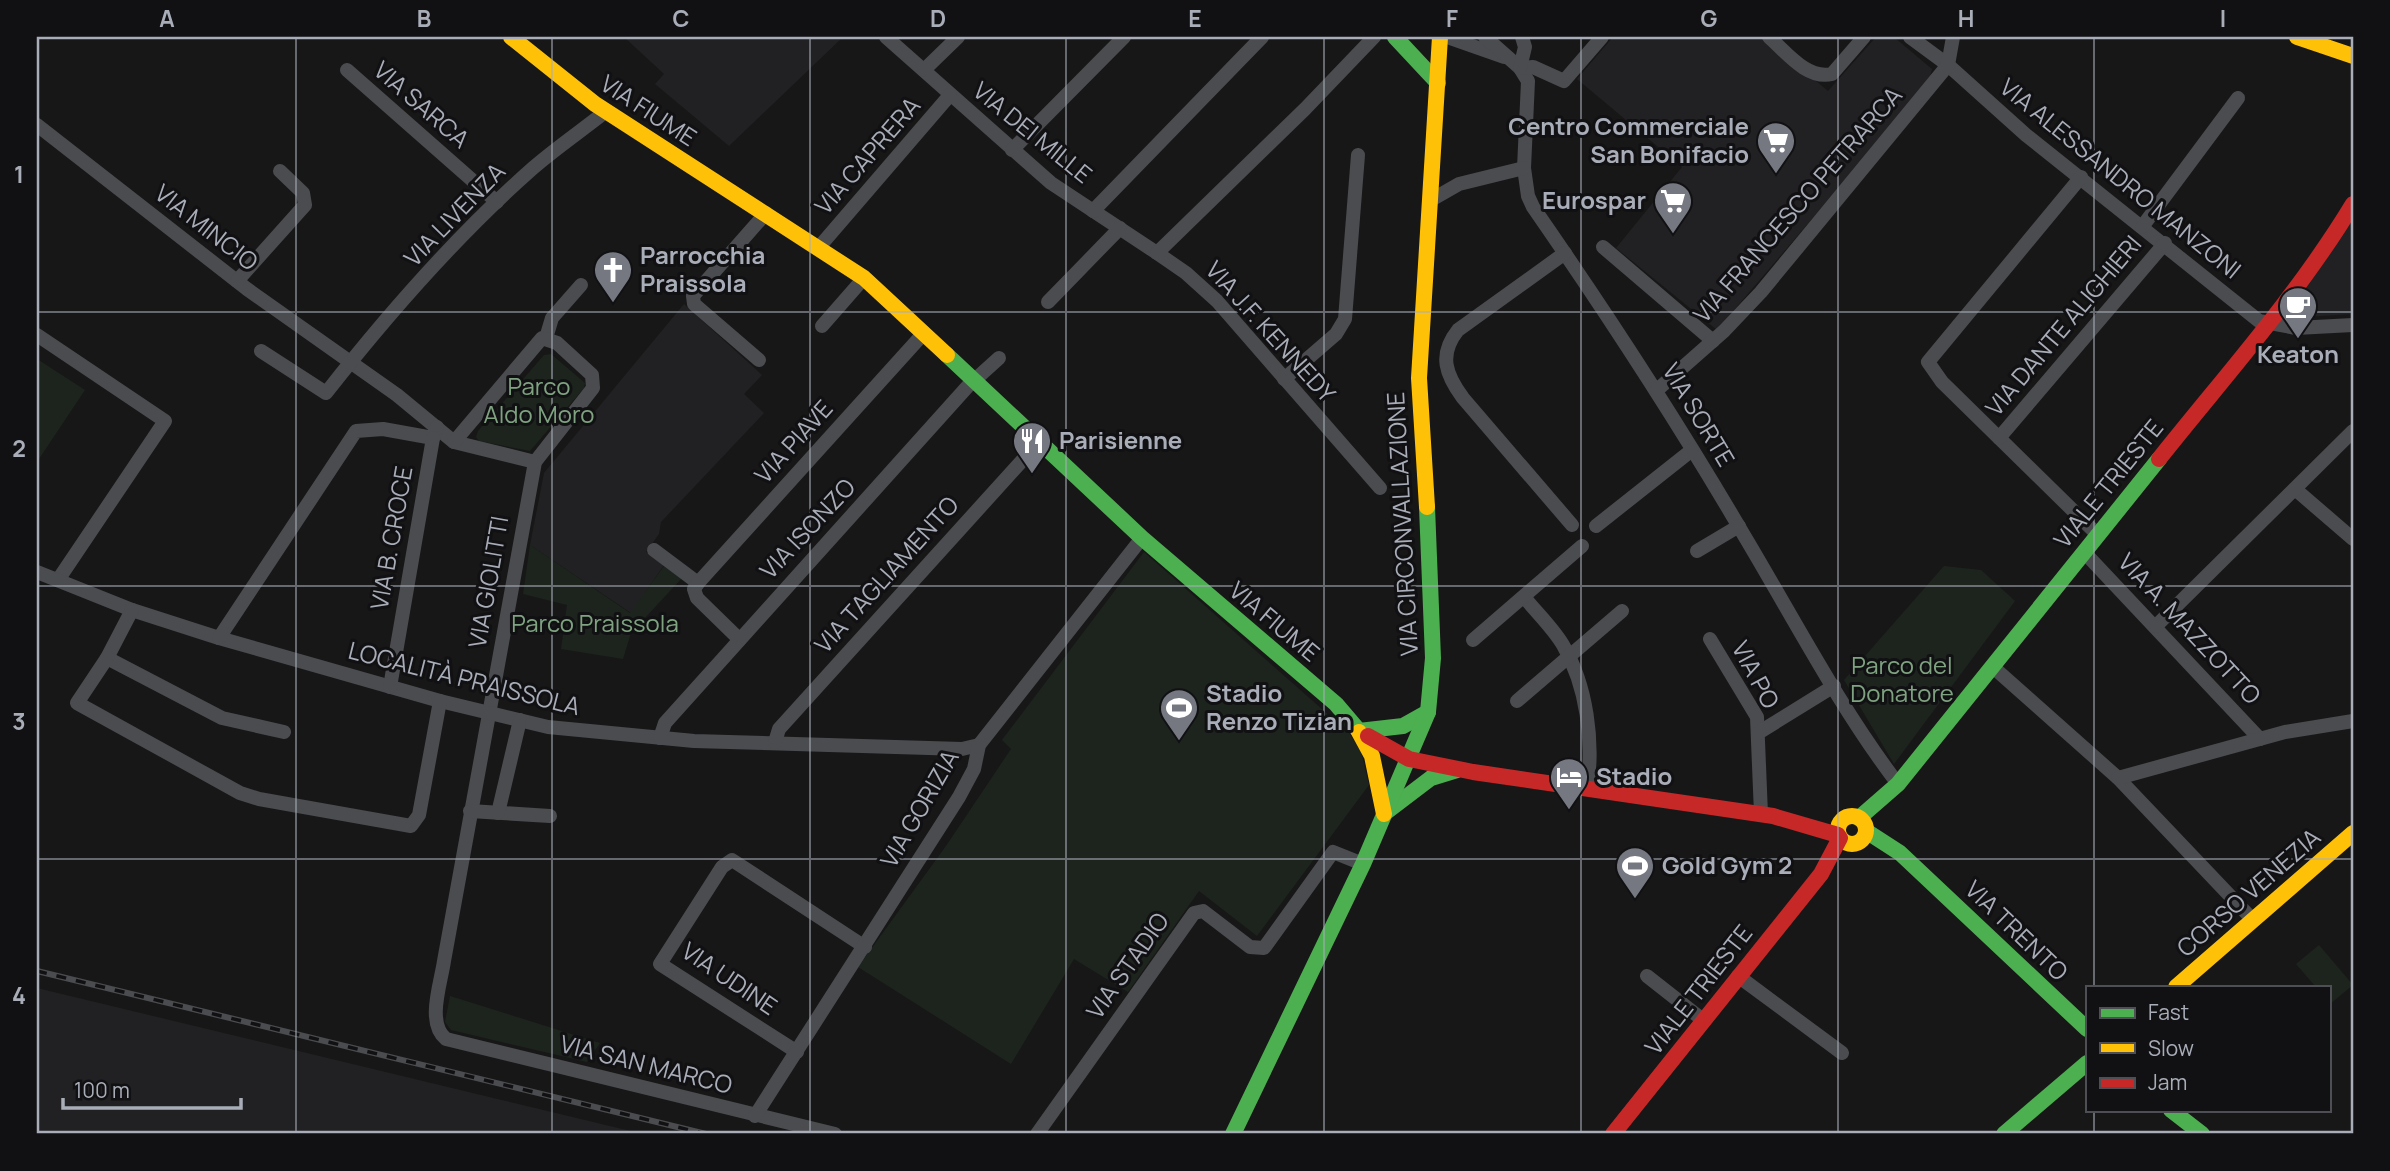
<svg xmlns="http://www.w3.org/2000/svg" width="2390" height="1171" font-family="Manrope,sans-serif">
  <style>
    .built { fill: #212123 }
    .green { fill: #1d241e }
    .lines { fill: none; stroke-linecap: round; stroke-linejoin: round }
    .street { stroke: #4b4c50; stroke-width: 14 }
    .fast { stroke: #4caf50; stroke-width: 16 }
    .slow { stroke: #ffc107; stroke-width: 16 }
    .jam { stroke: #c62828; stroke-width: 16 }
    .rail-casing { stroke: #4b4c4f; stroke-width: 6 }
    .rail { stroke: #111113; stroke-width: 3.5; stroke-dasharray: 10; stroke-linecap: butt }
    .grid { fill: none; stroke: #a8adb8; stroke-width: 2; stroke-opacity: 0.55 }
    .labels { text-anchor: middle; stroke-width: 6; stroke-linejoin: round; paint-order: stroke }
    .street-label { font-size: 24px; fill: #a8adb8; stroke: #111113 }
    .poi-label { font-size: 24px; font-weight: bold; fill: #a8adb8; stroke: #111113; text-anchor: start }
    .park-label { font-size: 24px; fill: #7fa381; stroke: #111113 }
    .neatline { fill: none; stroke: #a8adb8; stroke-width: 2.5 }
    .grid-label { font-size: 23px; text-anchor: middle; font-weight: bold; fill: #a8adb8 }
  </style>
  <rect width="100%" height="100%" fill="#171717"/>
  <!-- built -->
  <g class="built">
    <polygon points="624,37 843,37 729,146 655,84 664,74"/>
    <polygon points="1613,37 1764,37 1828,91 1876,37 1894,37 1932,69 1930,77 1905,110 1717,330 1616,248 1682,167 1577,79"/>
    <polygon points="2353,220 2353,314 2305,317 2295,302"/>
    <polygon points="684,304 762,375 744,394 764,413 661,522 659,534 646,552 664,565 631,613 530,545 544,473"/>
    <polygon points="37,988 643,1134 37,1134"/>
  </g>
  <!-- green -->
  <g class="green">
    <polygon points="551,354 585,383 584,388 530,451 479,441 476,437 478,431 544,355"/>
    <polygon points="37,359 85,390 37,462"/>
    <polygon points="530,545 630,613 664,566 682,578 631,633 623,659 561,649 567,605 523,594"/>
    <polygon points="1144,552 1349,733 1361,751 1369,785 1257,936 1199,891 1128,992 1074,959 1011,1064 858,967 946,846 1011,749 1002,740"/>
    <polygon points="1944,566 1981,570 2015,601 1894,764 1844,680"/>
    <polygon points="2319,945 2353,985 2330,1004 2329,987 2316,987 2296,964"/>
    <polygon points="450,996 600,1043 587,1062 451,1030 445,1022"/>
  </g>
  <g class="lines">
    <!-- street -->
    <g class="street">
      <polyline points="886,37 1051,183 1157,253"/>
      <polyline points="1374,37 1305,109 1157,253 1186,273 1217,301 1380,488"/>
      <polyline points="1447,37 1504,57"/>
      <path d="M1485,37L1520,68L1528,81L1524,168L1528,196L1533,207C1608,315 1679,424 1745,537C1794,619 1840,708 1898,784"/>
      <path d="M1769,37C1786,52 1807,80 1832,74L1864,37"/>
      <polyline points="1910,37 1948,65 2026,135 2259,321 2296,328 2353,325"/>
      <polyline points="1520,68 1533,67 1564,81 1602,37"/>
      <polyline points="1520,68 1525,47 1522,37"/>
      <polyline points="347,70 497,202"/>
      <polyline points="924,70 958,37"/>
      <polyline points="37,125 247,289 397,395 454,442 535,462"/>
      <polyline points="1012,150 1124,37"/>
      <polyline points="2081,177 1928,362 1942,382 2097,534"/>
      <polyline points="1431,200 1459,184 1524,168"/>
      <polyline points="1093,211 1262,37"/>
      <polyline points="2142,227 2238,98"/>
      <polyline points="820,246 950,95"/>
      <polyline points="1603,247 1713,341"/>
      <path d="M1565,253L1458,330C1438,355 1446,375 1463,398L1572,525"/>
      <polyline points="237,281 305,205 303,193 280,171"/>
      <polyline points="1048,302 1120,228"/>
      <polyline points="822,326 864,278"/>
      <polyline points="37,335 165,421 58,580"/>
      <polyline points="546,338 552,318 581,285"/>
      <path d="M261,351L326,393C388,314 457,235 533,168C556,148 581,131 605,112"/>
      <polyline points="759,360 694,304 693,296 766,213"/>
      <polyline points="1284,379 1336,334 1345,319 1358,155"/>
      <polyline points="1657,390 1724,331 1761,292 1948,65 1953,37"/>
      <polyline points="1999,438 2165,243"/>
      <path d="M454,442L542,338L557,343L592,375L593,388L535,462L444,961C441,983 426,1023 446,1039L835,1134"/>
      <polyline points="2295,489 2353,539"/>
      <polyline points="1596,526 1692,450"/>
      <polyline points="654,550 698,583"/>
      <polyline points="1697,551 1739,526"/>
      <polyline points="2084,552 2260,739"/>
      <polyline points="37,572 132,610 219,638 440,701 548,727 694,741 962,749 979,745"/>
      <path d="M1525,598C1537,613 1553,628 1563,645C1587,686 1594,742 1587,788"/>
      <polyline points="132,610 107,658 77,703 240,793 259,799 411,826 419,815 440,701"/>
      <polyline points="2156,626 2353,431"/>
      <polyline points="219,638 356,431 383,429 433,438 437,427"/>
      <polyline points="738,638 697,598 694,589 698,583 924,333"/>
      <polyline points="1710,639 1757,717 1761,814"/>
      <polyline points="1473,640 1582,546"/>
      <polyline points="107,658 222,718 284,732"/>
      <polyline points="1993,667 2118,778 2253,920"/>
      <polyline points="390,687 433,438"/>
      <polyline points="1517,701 1622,611"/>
      <polyline points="1758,733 1834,686"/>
      <polyline points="660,738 665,723 968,386 999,358"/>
      <polyline points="775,742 779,729 1039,442"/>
      <polyline points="2118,778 2285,732 2353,721"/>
      <polyline points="470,811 550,816"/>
      <polyline points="498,813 520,720"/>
      <polyline points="1647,976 1703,1020"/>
      <polyline points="1738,976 1842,1053"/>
      <polyline points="797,1052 660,964 722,867 732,860 865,947"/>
      <polyline points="755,1116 959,797 974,769 979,745 1142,538"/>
      <polyline points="1037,1134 1194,913 1203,911 1250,947 1264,948 1333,852 1363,864"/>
    </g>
    <!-- fast -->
    <g class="fast">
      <polyline points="1395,37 1438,83"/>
      <polyline points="947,355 1142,538 1336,704 1359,731 1368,736"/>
      <polyline points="1359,731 1403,726 1428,712"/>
      <polyline points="1385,813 1431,778 1457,770"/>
      <polyline points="1859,818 1898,784 2159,459"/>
      <polyline points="1866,831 1900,853 2087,1029"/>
      <polyline points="2171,1110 2202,1134"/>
      <polyline points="1233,1134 1363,864 1428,712 1433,658 1427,507"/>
      <polyline points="2004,1134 2087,1063"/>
    </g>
    <!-- slow -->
    <g class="slow">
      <polyline points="511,37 595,104 864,278 947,355"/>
      <polyline points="2297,37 2353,56"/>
      <polyline points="1427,507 1419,378 1440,37"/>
      <polyline points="1359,732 1372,756 1384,814"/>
      <circle cx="1852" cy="830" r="14"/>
      <polyline points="2176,987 2353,833"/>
    </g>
    <!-- jam -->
    <g class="jam">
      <path d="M2159,459C2225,376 2298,295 2353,204"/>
      <polyline points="1368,736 1409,759 1473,772 1773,816 1838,835"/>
      <polyline points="1613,1134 1821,874 1840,838"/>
    </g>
    <defs>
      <polyline id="rail" points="37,971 706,1134"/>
    </defs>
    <!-- rail casing -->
    <use href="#rail" class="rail-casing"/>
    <!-- rail -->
    <use href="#rail" class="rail"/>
  </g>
  <!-- grid -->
  <path class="grid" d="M296,37V1134M552,37V1134M810,37V1134M1066,37V1134M1324,37V1134M1581,37V1134M1838,37V1134M2094,37V987M37,312H2353M37,586H2353M37,859H2353M2094,1110V1134"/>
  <!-- icons -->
  <defs>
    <symbol id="supermarket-pin" viewBox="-11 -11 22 30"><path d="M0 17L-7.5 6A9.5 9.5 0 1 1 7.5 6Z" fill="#757880" stroke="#111113"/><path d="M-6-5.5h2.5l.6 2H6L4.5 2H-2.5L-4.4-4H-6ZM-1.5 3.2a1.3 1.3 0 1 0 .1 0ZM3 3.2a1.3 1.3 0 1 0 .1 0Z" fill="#fff"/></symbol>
    <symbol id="church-pin" viewBox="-11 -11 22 30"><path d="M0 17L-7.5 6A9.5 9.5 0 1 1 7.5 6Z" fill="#757880" stroke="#111113"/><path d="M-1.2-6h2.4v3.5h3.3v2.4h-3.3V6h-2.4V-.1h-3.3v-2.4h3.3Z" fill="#fff"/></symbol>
    <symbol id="cafe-pin" viewBox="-11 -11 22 30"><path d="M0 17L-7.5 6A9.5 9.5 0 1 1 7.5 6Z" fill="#757880" stroke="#111113"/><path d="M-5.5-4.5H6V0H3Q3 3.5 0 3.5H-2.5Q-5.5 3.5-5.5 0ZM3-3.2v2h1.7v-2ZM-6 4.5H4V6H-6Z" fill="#fff"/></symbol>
    <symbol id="restaurant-pin" viewBox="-11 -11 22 30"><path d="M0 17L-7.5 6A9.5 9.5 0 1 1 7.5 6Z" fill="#757880" stroke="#111113"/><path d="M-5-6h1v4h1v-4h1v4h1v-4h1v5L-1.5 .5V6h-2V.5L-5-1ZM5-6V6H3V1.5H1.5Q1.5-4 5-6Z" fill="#fff"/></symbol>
    <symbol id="stadium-pin" viewBox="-11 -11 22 30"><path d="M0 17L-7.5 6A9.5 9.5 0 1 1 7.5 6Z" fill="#757880" stroke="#111113"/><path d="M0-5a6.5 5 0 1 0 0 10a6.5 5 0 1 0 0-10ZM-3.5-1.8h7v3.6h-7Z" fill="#fff"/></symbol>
    <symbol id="hotel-pin" viewBox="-11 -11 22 30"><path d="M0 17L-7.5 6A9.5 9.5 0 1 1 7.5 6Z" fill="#757880" stroke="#111113"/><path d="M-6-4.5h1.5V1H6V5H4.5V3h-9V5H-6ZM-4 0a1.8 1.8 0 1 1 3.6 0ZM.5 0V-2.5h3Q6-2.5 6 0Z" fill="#fff"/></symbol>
  </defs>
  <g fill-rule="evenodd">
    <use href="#supermarket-pin" x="1754" y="119" width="44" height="60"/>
    <use href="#supermarket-pin" x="1651" y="179" width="44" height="60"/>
    <use href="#church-pin" x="591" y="248" width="44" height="60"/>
    <use href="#cafe-pin" x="2276" y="284" width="44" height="60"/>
    <use href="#restaurant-pin" x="1010" y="419" width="44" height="60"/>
    <use href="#stadium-pin" x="1157" y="686" width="44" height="60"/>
    <use href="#hotel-pin" x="1547" y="755" width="44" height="60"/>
    <use href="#stadium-pin" x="1613" y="844" width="44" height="60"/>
  </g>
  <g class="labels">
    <!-- street labels -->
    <g class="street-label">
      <text transform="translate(421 105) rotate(41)" y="8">VIA SARCA</text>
      <text transform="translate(648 111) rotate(33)" y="8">VIA FIUME</text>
      <text transform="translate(1032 133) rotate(39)" y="8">VIA DEI MILLE</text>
      <text transform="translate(868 156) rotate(-49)" y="8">VIA CAPRERA</text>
      <text transform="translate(2120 179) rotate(39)" y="8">VIA ALESSANDRO MANZONI</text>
      <text transform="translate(1798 205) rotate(-49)" y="8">VIA FRANCESCO PETRARCA</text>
      <text transform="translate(455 215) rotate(-46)" y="8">VIA LIVENZA</text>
      <text transform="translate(206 228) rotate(38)" y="8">VIA MINCIO</text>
      <text transform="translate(2064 326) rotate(-50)" y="8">VIA DANTE ALIGHIERI</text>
      <text transform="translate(1270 332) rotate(48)" y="8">VIA J.F. KENNEDY</text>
      <text transform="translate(1698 415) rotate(59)" y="8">VIA SORTE</text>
      <text transform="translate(794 442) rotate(-48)" y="8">VIA PIAVE</text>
      <text transform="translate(2109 484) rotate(-51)" y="8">VIALE TRIESTE</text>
      <text transform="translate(1403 524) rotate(-93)" y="8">VIA CIRCONVALLAZIONE</text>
      <text transform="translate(808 529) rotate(-47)" y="8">VIA ISONZO</text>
      <text transform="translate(392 538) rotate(-80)" y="8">VIA B. CROCE</text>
      <text transform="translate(887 575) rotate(-48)" y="8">VIA TAGLIAMENTO</text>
      <text transform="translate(489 582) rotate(-80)" y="8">VIA GIOLITTI</text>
      <text transform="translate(1274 622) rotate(40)" y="8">VIA FIUME</text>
      <text transform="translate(2189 629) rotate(47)" y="8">VIA A. MAZZOTTO</text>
      <text transform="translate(1755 675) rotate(62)" y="8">VIA PO</text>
      <text transform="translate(464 679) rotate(14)" y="8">LOCALITÀ PRAISSOLA</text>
      <text transform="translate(920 809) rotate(-60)" y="8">VIA GORIZIA</text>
      <text transform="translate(2249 893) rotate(-41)" y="8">CORSO VENEZIA</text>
      <text transform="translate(2016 931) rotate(44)" y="8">VIA TRENTO</text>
      <text transform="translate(1128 966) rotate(-55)" y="8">VIA STADIO</text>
      <text transform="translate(729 979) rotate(34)" y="8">VIA UDINE</text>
      <text transform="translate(1699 990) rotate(-52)" y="8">VIALE TRIESTE</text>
      <text transform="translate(646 1065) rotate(14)" y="8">VIA SAN MARCO</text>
    </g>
    <!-- poi labels -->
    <g class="poi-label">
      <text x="1749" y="135" text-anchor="end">Centro Commerciale<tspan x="1749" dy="28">San Bonifacio</tspan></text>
      <text x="1646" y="209" text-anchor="end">Eurospar</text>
      <text x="640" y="264">Parrocchia<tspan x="640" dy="28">Praissola</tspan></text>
      <text x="2298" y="363" text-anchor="middle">Keaton</text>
      <text x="1059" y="449">Parisienne</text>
      <text x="1206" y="702">Stadio<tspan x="1206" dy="28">Renzo Tizian</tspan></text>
      <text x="1596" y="785">Stadio</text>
      <text x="1662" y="874">Gold Gym 2</text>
    </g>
    <!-- park labels -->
    <g class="park-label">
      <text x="539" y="395">Parco<tspan x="539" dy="28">Aldo Moro</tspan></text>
      <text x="595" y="632">Parco Praissola</text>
      <text x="1902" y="674">Parco del<tspan x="1902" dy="28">Donatore</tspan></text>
    </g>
  </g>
  <!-- border -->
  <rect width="2390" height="1171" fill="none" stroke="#111113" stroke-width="77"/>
  <!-- legend -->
  <rect x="2086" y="986" width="245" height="126" fill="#111113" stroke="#4d4f55" stroke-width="2"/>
  <rect x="2100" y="1008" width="35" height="10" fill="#4caf50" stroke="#4d4f55" stroke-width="2"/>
  <text x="2148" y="1020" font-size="21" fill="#a8adb8">Fast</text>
  <rect x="2100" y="1043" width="35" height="10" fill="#ffc107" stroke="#4d4f55" stroke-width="2"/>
  <text x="2148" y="1056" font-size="21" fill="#a8adb8">Slow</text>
  <rect x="2100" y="1078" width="35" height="10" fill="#c62828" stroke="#4d4f55" stroke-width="2"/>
  <text x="2148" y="1090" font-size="21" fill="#a8adb8">Jam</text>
  <!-- scale -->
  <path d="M63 1098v10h178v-10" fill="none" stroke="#a8adb8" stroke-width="3.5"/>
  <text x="74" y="1098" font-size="21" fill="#a8adb8" stroke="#111113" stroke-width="5" paint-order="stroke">100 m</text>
  <rect x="38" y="38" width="2314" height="1094" class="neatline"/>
  <g class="grid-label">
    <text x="167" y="27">A</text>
    <text x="424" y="27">B</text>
    <text x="681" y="27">C</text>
    <text x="938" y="27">D</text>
    <text x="1195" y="27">E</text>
    <text x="1452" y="27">F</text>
    <text x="1709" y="27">G</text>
    <text x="1966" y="27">H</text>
    <text x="2223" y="27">I</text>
    <text x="19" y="183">1</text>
    <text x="19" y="457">2</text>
    <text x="19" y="730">3</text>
    <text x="19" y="1004">4</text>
  </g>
</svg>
